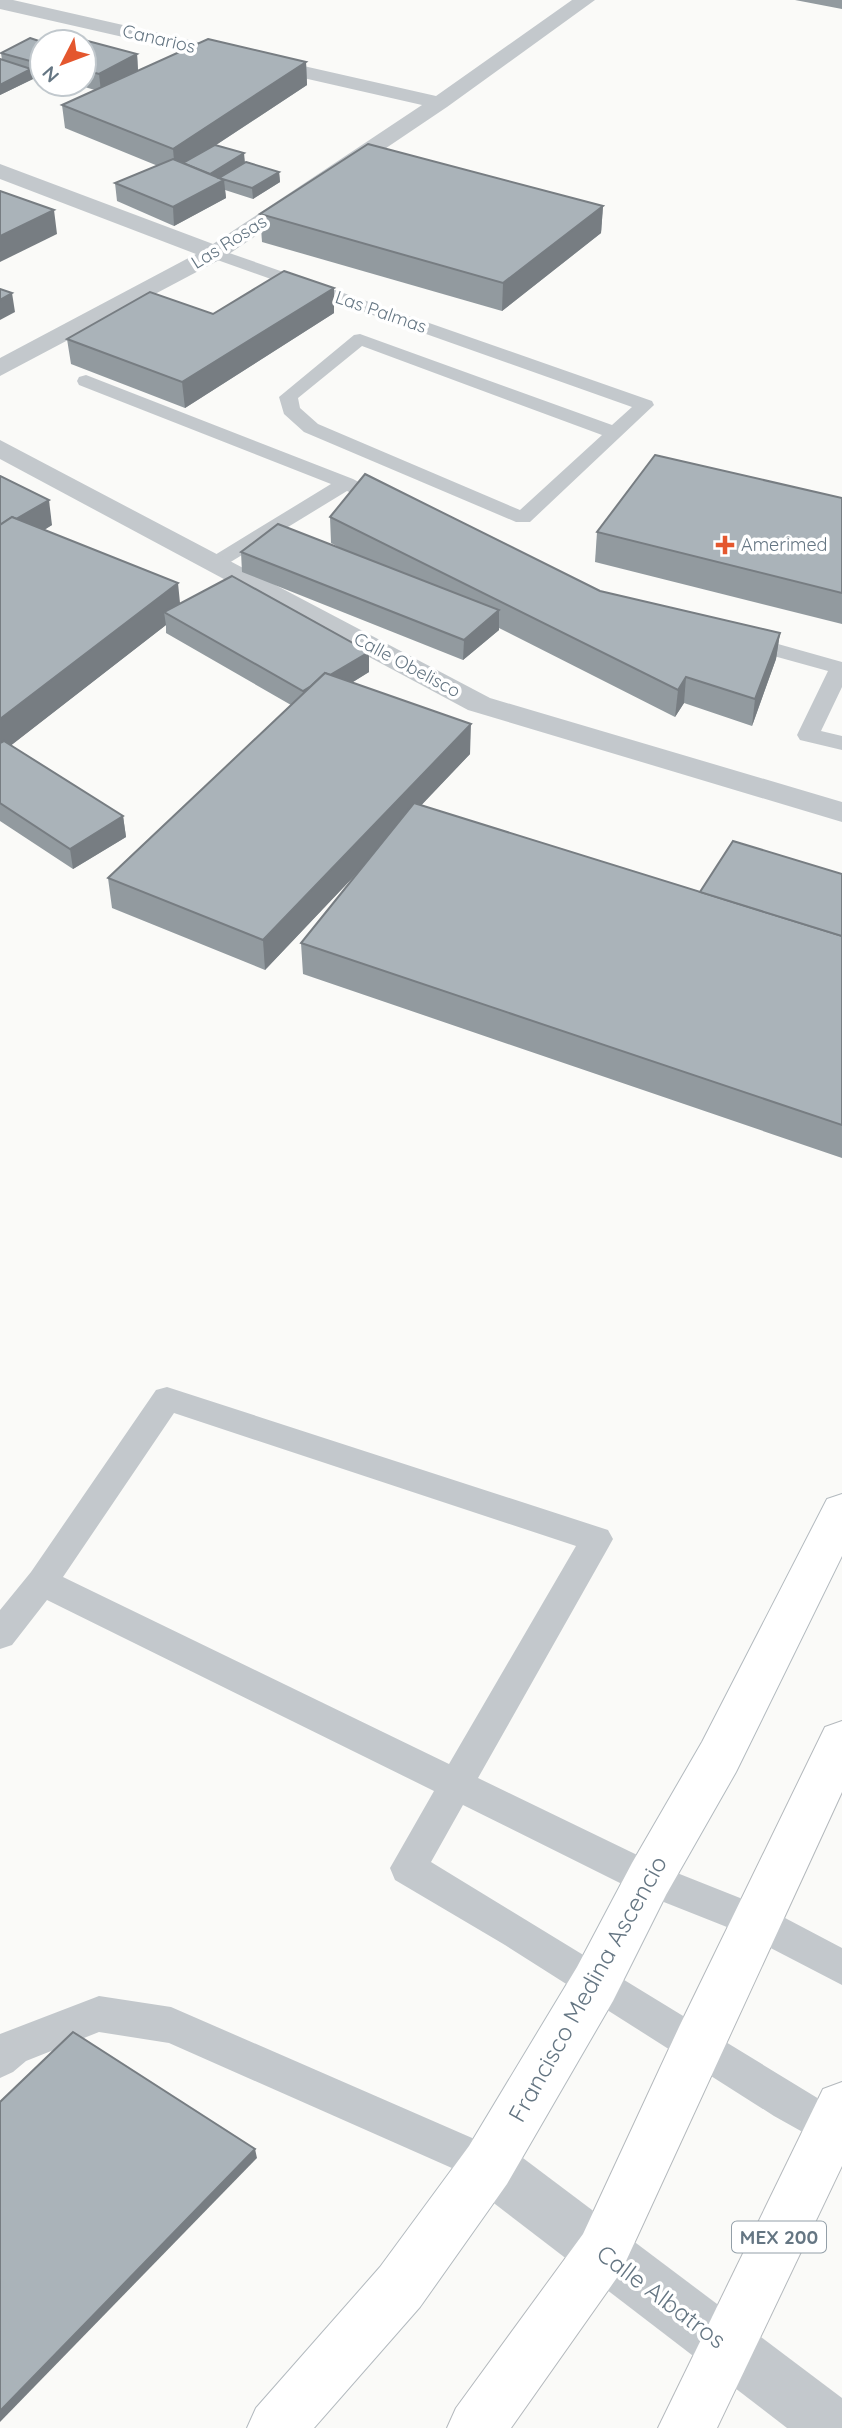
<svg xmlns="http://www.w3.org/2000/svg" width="842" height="2428" font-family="Quicksand,sans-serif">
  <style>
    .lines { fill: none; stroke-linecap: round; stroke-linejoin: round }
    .secondary-casing { stroke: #b3babf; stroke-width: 2 }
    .trunk-casing { stroke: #b4b9bd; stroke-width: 2 }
    .service { fill: #c3c8cc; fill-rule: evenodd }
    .minor { fill: #c3c8cc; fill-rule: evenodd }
    .secondary { fill: #fff; fill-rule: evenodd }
    .trunk { fill: #fff; fill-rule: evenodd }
    .wall { fill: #929a9f }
    .shaded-wall { fill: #777d82 }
    .building { fill: #aab3b9; stroke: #777d82; stroke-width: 2 }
    .poi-dot { fill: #e4572e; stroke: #fff; stroke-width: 2.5 }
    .labels { text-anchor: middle; stroke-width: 7; stroke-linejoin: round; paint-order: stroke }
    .far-street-label { font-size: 18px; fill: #657683; stroke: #fff }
    .far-poi-label { font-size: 18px; fill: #657683; stroke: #fff; text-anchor: start }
    .shield { fill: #fff; stroke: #939fa8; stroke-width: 2 }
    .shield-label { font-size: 19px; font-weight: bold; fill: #657683 }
    .near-street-label { font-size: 24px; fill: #657683; stroke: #fff }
  </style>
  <rect width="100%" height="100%" fill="#fafaf8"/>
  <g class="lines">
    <defs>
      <polygon id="secondary" points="842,1494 842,1556 736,1772 666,1895 613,2001 507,2184 420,2307 314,2428 247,2428 256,2408 380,2267 469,2146 577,1967 632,1863 702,1742 827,1499"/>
      <g id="trunk">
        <polygon points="842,1721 842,1792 621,2272 511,2428 447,2428 456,2408 583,2234 679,2027 825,1727"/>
        <polygon points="842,2082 842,2166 717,2428 658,2428 823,2089"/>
      </g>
    </defs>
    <!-- secondary casing -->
    <use href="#secondary" class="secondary-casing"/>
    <!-- trunk casing -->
    <use href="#trunk" class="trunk-casing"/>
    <!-- service -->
    <g class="service">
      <path d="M215,248L652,401L654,405L530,522H516L304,432L284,414L279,397L354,335L360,334L612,425L632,407L209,257L206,253L209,249ZM362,346L602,435L520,510L318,424L300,408L298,398Z"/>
      <polygon points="86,375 353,479 399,503 389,509 347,491 224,566 210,566 207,562 210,558 331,484 79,385 77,381 79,377"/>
      <polygon points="742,634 842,662 842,687 821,731 842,736 842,750 800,740 797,735 828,671 734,645 731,640"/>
      <path d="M167,1387L608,1530L613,1539L608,1548L478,1778L662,1867L768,1909L842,1948V1985L742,1933L636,1891L463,1805L431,1862L842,2113V2154L774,2116L505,1945L395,1880L390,1868L434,1791L47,1600L12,1645L0,1649V1610L31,1572L156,1390ZM174,1413L576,1546L449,1764L63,1577Z"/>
      <polygon points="99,1996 171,2007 502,2151 507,2165 502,2179 488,2184 169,2043 99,2032 26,2061 13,2072 0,2078 0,2034"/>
    </g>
    <!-- minor -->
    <g class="minor">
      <polygon points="0,0 13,0 436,96 572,0 595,0 447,107 223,258 0,376 0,358 196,254 0,179 0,164 213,244 422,105 0,9"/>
      <polygon points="0,440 490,698 842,802 842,822 468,710 0,459"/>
      <polygon points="488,2138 507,2146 842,2398 842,2428 787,2428 469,2184 461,2165 469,2146"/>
    </g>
    <!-- secondary -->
    <use href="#secondary" class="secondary"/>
    <!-- trunk -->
    <use href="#trunk" class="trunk"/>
  </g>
  <!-- wall -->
  <g class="wall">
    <polygon points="795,0 842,0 842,9"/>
    <polygon points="42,42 42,74 32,71 33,79 0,95 0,59 2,60 1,53"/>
    <polygon points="84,42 137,54 138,71 306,62 307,85 216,145 245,162 279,172 280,182 253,199 225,190 226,198 174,226 117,201 115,183 158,166 65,128 62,105 95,90 74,84 84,84"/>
    <polygon points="603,206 601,233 502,311 262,242 260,214"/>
    <polygon points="334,288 334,313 185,408 71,364 67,339 213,314"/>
    <polygon points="0,476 52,525 44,530 180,604 369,672 353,682 470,754 421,805 700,892 842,874 842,1158 303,974 301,943 359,871 265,970 112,908 108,878 291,705 166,633 166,625 11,745 123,816 126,837 73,869 0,821"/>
    <polygon points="842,498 842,624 595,562 597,532"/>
    <polygon points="330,517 600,591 780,633 776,659 752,726 684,703 675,717 499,628 499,630 463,660 242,572 241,552 344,550 331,543"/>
  </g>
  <!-- shaded-wall -->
  <g class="shaded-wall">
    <polygon points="137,54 138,71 101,92 99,74"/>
    <polygon points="306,62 307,85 175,172 173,149"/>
    <polygon points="31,69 33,79 0,95 0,85"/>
    <polygon points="244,153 245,163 209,185 208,175"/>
    <polygon points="279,172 280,182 253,199 252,188"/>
    <polygon points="224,180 226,198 174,226 173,207"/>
    <polygon points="603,206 601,233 502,311 503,283"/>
    <polygon points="54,210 57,234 0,262 0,236"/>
    <polygon points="334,288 334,313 185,408 182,382"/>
    <polygon points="12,293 15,312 0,320 0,300"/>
    <polygon points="49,500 52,525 0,557 0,529"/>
    <polygon points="178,583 181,613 164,612 166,625 0,754 0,719"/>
    <polygon points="499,610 499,630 463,660 464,640"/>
    <polygon points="780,633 776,659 752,726 755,699"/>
    <polygon points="369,652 369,672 304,712 303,691"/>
    <polygon points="686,677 684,703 675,717 678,690"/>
    <polygon points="471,724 470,754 265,970 263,940"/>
    <polygon points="123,816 126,837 73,869 70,849"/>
    <polygon points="255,2149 257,2158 0,2422 0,2411"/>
  </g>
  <!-- building -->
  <g class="building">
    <polygon points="30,38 42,42 42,63 41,64 1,53"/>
    <polygon points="208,39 306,62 173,149 62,105"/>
    <polygon points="84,40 137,54 99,74 84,70 84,42 80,42"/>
    <polygon points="0,59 31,69 0,85"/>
    <polygon points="368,144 603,206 503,283 260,214"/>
    <polygon points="215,145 244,153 210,174 183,163"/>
    <polygon points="173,159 224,180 173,207 115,183"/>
    <polygon points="246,162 279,172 252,188 219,178"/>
    <polygon points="0,191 54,210 0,236"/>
    <polygon points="284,271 334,288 182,382 67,339 150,292 213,314"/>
    <polygon points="0,289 12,293 0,300"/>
    <polygon points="655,455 842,498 842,593 597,532"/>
    <polygon points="365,474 600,591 780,633 755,699 686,677 678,690 330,517"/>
    <polygon points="0,476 49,500 16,519 12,517 0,525"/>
    <polygon points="12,517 178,583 0,719 0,525"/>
    <polygon points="278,524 499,610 464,640 241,552"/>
    <polygon points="232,576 369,652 330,675 325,673 311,686 303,691 164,612"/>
    <polygon points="325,673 471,724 263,940 108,878"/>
    <polygon points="4,741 123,816 70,849 0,803 0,743"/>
    <polygon points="414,803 842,936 842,1125 301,943"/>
    <polygon points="733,841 842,874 842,936 700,892"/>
    <polygon points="73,2032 255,2149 0,2411 0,2102"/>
  </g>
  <!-- markers -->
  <path class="poi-dot" d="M721.5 534.5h7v7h7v7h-7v7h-7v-7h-7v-7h7z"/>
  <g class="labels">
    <!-- far-street labels -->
    <g class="far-street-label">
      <text transform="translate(159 39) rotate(13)" y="6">Canarios</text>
      <text transform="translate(229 242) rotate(-32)" y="6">Las Rosas</text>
      <text transform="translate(381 312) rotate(19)" y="6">Las Palmas</text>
      <text transform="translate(407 665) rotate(28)" y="6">Calle Obelisco</text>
    </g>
    <!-- far-poi labels -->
    <g class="far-poi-label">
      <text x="741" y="551">Amerimed</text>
    </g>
    <!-- shield labels -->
    <rect class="shield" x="732" y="2221.5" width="94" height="31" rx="5"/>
    <g class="shield-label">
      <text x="779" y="2244">MEX 200</text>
    </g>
    <!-- near-street labels -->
    <g class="near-street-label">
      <text transform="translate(588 1989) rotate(-61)" y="8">Francisco Medina Ascencio</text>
      <text transform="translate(661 2297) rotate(37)" y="8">Calle Albatros</text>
    </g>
  </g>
  <!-- north arrow -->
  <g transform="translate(63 63) rotate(228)"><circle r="33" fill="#ffffff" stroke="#c1c8cd" stroke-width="2"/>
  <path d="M0-5L12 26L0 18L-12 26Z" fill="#e4572e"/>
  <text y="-10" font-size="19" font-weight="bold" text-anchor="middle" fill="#657683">N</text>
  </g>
</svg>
